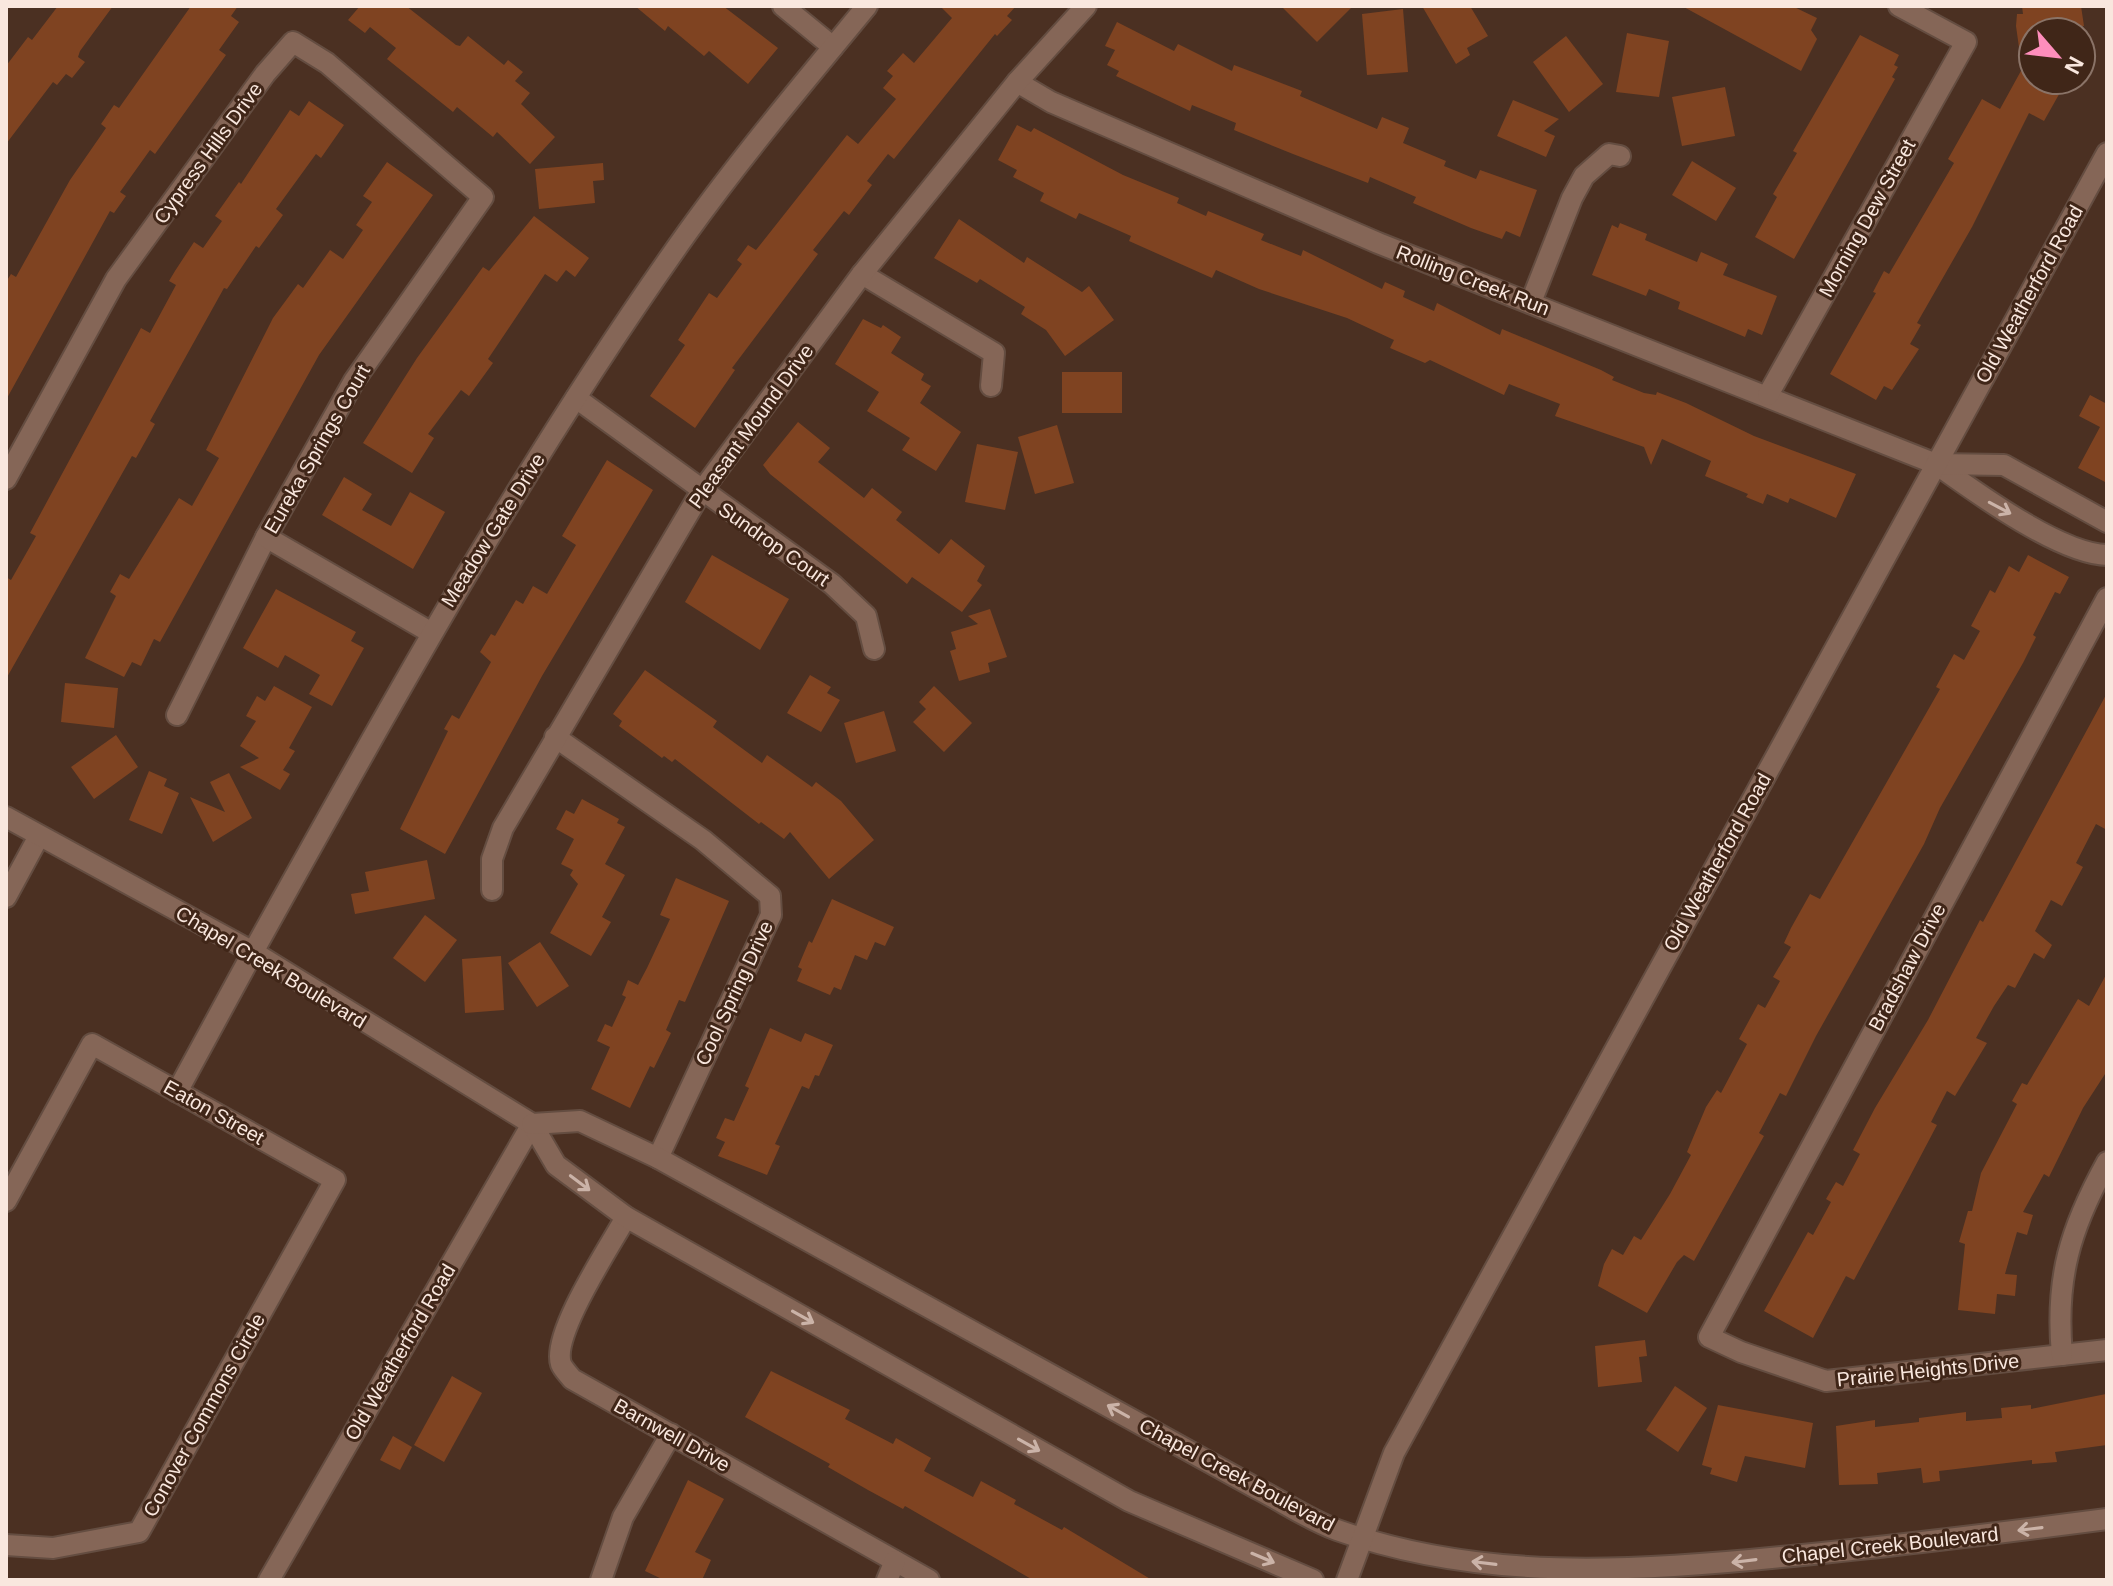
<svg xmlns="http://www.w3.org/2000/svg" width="2113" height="1586" font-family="Arial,sans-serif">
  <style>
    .building { fill: #7f4321 }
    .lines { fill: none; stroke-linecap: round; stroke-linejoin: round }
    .street-casing { stroke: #644d41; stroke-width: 24 }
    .secondary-casing { stroke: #644d41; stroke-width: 24 }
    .street { stroke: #856657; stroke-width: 20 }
    .secondary { stroke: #856657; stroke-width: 20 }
    .oneway { stroke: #cbb3a8 }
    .labels { text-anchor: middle; stroke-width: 6; stroke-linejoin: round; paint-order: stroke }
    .street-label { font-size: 20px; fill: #f9e7de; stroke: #402618 }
  </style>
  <rect width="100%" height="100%" fill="#4b3022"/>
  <!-- building -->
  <g class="building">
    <polygon points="58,6 113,6 80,51 78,57 85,62 72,78 66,74 57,85 53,82 6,144 6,66 28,37 32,40"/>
    <polygon points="191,6 238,6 231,16 239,22 219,50 226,55 155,154 150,150 120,192 126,196 114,213 110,211 6,400 6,282 11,274 16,277 70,180 106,128 101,124 114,105 119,108"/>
    <polygon points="360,6 406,6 456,45 460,46 468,36 504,65 508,60 523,72 515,81 530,93 521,104 555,137 530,164 497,132 493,137 457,107 453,112 387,59 396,48 370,27 365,33 348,20"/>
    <polygon points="635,6 723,6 778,48 748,84 709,51 704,56 668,26 665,31"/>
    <polygon points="940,6 1016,6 1007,16 1012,20 997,36 995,34 894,159 888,154 867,181 872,185 849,215 844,211 813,250 818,254 732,368 735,370 695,428 650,396 685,345 678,340 709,293 717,298 742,264 737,260 748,245 756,250 847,135 858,144 896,99 883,88 893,76 887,71 903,53 914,63 952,18"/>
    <polygon points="1281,6 1353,6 1317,42"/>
    <polygon points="1422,6 1470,6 1488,36 1467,48 1470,55 1456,64"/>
    <polygon points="1682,6 1792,6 1817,18 1811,30 1817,39 1801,71"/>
    <polygon points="2022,6 2081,6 2084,26 2076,27 2077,32 2033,32 2033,80 2046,80 2062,89 2044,121 2029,113 1972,227 1917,323 1921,325 1910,344 1919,349 1892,390 1884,386 1876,400 1830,374 1876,293 1873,292 1884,271 1889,274 1954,163 1948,159 1982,99 2000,109 2022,69 2016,26 2017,14 2023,14"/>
    <polygon points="1403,9 1408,72 1367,75 1362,14"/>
    <polygon points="1117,22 1174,51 1178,44 1232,71 1234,65 1302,91 1300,96 1377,129 1382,117 1409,128 1403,143 1446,161 1444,166 1476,179 1480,170 1537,190 1520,237 1506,231 1502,239 1471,228 1413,203 1416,197 1370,177 1368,183 1293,154 1234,130 1236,123 1192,105 1190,111 1116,76 1119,71 1107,65 1115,50 1105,46"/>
    <polygon points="1627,33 1669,41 1659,97 1616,92"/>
    <polygon points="1860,35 1899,55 1894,65 1898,67 1892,77 1895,79 1794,259 1755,237 1777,197 1773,194 1797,153 1793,151"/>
    <polygon points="1566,36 1603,84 1569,112 1533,62"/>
    <polygon points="1725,87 1735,136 1682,146 1672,97"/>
    <polygon points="1513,100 1559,119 1544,131 1555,136 1546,157 1497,136"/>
    <polygon points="309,101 344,125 321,158 316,154 276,209 283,215 259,248 256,246 227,289 224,288 150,421 155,424 136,458 132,456 6,679 6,577 11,580 36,536 30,533 141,328 150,333 176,285 169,281 175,271 194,242 203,248 222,221 215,216 239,182 241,184 290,110 299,116"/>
    <polygon points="1017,125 1031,132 1034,128 1123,175 1179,198 1177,203 1206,216 1208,211 1264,234 1261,240 1301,256 1303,250 1382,289 1385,282 1405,291 1403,297 1434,311 1437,303 1500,335 1502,329 1601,370 1614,377 1612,380 1644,393 1656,395 1657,392 1686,403 1754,436 1856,474 1836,518 1790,498 1788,503 1767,494 1763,504 1746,497 1748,494 1705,476 1711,461 1662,439 1651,465 1644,447 1555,416 1560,404 1509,384 1504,395 1430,360 1425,363 1390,348 1394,340 1347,318 1259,289 1216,270 1212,278 1129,241 1131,236 1079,213 1076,219 1040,201 1044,193 1013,177 1017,170 998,160"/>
    <polygon points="1692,161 1736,188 1716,221 1672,195"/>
    <polygon points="387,162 433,195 319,355 160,642 154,639 141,666 132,662 124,677 85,658 116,596 110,592 120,574 129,579 179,498 192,506 219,458 206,450 273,318 298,284 303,288 330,250 343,259 363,230 356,225 372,202 363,196"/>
    <polygon points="603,163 604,180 593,181 595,203 539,209 535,169"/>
    <polygon points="534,216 589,258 575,277 566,270 557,282 545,274 488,359 493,363 469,396 461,390 428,434 434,438 412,473 363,443 417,358 483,267 489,271"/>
    <polygon points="959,219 1024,263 1027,257 1082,292 1089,286 1114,320 1065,356 1046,330 1021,314 1025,307 980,279 977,283 934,258"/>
    <polygon points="1620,223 1647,234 1645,240 1697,262 1701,252 1728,264 1723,275 1777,296 1762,335 1748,329 1745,337 1678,309 1680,302 1649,289 1646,296 1592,275 1612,225 1618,228"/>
    <polygon points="863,319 881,328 883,325 901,337 891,353 924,374 921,380 931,386 920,403 961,432 936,471 902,450 910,438 867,411 879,392 835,364"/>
    <rect x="1062" y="372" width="60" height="41"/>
    <polygon points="2090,395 2107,404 2107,483 2078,468 2100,427 2079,416"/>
    <polygon points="798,422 830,448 818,462 864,498 872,488 902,512 896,520 939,554 951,539 985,566 977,581 982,585 962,612 912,577 907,584 770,474 763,465"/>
    <polygon points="1057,425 1074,483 1035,494 1018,437"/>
    <polygon points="977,444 1018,452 1005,510 965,502"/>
    <polygon points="607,460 653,490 542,676 445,854 400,829 448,731 444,729 452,715 459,719 491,662 480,652 491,634 495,636 516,600 523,604 533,586 547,594 576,545 562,536"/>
    <polygon points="344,477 372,494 362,510 391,526 410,492 445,512 413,569 322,515"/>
    <polygon points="712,555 789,599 760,650 685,602"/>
    <polygon points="2028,555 2069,577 2060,594 2055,592 2033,635 2036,637 2023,663 1940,808 1924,844 1816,1036 1786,1096 1780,1093 1759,1133 1764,1136 1694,1261 1684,1255 1677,1262 1647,1313 1598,1286 1604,1264 1612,1249 1623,1255 1634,1236 1641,1240 1670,1194 1691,1155 1687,1152 1706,1107 1717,1090 1721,1093 1747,1044 1739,1039 1758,1004 1765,1008 1780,981 1773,977 1791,947 1784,943 1791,928 1810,894 1820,899 1940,689 1936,687 1954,654 1964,660 1980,631 1971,626 1990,590 1995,593 2009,566 2019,572"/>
    <polygon points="276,589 356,632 351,641 364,648 332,706 309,694 320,675 285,655 278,668 243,648"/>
    <polygon points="990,609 1007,657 988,663 990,672 959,681 950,651 956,649 951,632 978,624 968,616"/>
    <polygon points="645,670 717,721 713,727 762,763 767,755 812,787 816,782 841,801 874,840 829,879 790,832 784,839 761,822 759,824 675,759 672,762 664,756 662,758 646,746 619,726 622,721 613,714"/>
    <polygon points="810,675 831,687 827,693 840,700 821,732 787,713"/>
    <polygon points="65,683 118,688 114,728 61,722"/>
    <polygon points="274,686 312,707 289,748 295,751 283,770 290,774 280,790 240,767 259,758 240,746 256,721 246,716 257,696 265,701"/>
    <polygon points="934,686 972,723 944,752 913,722 926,709 919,702"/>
    <polygon points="2107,693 2107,830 2096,824 2076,863 2083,867 2062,906 2051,900 2035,931 2052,945 2044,959 2034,953 2015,988 2008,985 1994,1006 1976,1038 1987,1043 1955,1096 1947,1091 1931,1122 1937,1125 1908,1180 1854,1280 1846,1276 1813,1338 1764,1311 1808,1232 1813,1235 1831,1202 1826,1199 1836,1182 1843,1186 1860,1154 1853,1150 1875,1108 1928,1020 1980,920 1983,922"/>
    <polygon points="884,711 896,751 856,763 844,723"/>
    <polygon points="116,735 138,767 94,799 71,767"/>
    <polygon points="149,771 167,779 164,786 179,793 162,834 129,820"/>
    <polygon points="229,773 252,818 213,842 190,797 225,812 210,782"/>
    <polygon points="582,799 619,819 617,823 625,827 605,864 625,875 602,917 611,922 591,956 550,933 578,884 570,875 573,870 561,864 574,839 556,829 566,810 574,814"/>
    <polygon points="427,860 435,899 355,914 351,894 369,891 365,872"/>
    <polygon points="676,878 729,901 685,1002 679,1000 666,1030 671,1033 654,1068 650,1066 630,1108 591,1089 610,1047 597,1041 605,1024 612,1027 626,997 622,995 628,980 638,985 647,968 670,919 660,915"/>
    <polygon points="832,899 894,927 885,946 875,942 867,960 855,955 841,990 834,987 830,995 797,981 802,969 798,967 809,941 812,943"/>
    <polygon points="425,915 457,940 425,982 393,958"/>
    <polygon points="540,942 569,986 537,1007 508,963"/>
    <polygon points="501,956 504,1010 465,1013 462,959"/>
    <polygon points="2107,973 2107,1071 2083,1108 2049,1177 2044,1174 2023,1212 2033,1215 2027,1235 2017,1232 2005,1274 2017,1275 2015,1296 1997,1294 1995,1314 1958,1310 1965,1244 1959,1242 1968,1211 1972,1211 1981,1173 2017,1104 2012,1101 2022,1083 2027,1085 2078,999 2089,1006"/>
    <polygon points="770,1028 801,1042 805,1033 833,1045 819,1076 815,1075 809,1089 802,1086 775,1144 780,1146 767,1175 718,1156 725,1142 716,1138 725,1118 734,1121 749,1088 745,1086"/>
    <polygon points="1645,1340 1647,1356 1639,1357 1642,1382 1598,1387 1595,1346"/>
    <polygon points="771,1371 850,1410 845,1419 893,1444 896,1438 931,1458 924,1471 973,1497 981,1481 1016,1500 1014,1504 1062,1530 1064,1527 1152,1580 1033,1580 905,1506 903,1509 868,1490 828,1467 830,1464 745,1417"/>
    <polygon points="452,1376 482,1393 444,1462 414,1445"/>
    <polygon points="1675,1386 1707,1408 1678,1452 1646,1430"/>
    <polygon points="2106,1394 2107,1445 2055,1452 2057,1462 2032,1464 2032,1460 1939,1471 1940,1481 1923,1483 1921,1468 1877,1473 1878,1484 1839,1485 1836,1426 1875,1420 1875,1427 1919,1422 1919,1418 1966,1412 1966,1421 2002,1418 2001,1408 2031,1405 2031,1409"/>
    <polygon points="1718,1405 1813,1423 1805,1468 1745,1456 1737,1482 1710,1474 1712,1468 1702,1465"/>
    <polygon points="393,1436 412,1447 400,1470 380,1460"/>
    <polygon points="688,1480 724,1499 695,1552 711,1560 702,1580 664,1580 645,1571"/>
  </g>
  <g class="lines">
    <defs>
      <g id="street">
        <polyline points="783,6 833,47"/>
        <path d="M1017,82L1051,102L1378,243L1936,464C1975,492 2060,554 2107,555"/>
        <polyline points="862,274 994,353 991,386"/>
        <polyline points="1531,302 1572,198 1584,176 1609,154 1620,156"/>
        <polyline points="1768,395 1966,42 1899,6"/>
        <polyline points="576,398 832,584 866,616 874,649"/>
        <polyline points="1936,464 2004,465 2107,522"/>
        <polyline points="6,479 116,279 265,74 293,42 327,63 483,197 354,381 266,537 177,715"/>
        <polyline points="266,537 430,632"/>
        <polyline points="2107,598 1709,1337 1741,1352 1826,1381 2107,1350"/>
        <polyline points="555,737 703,840 770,896 771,915 658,1158"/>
        <polyline points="492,890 492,859 503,828 701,492 862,274 1017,82 1086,6"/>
        <polyline points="6,897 39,836"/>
        <polyline points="177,1092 253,952"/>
        <polyline points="6,1201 92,1044 335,1180 139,1532 53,1548 6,1545"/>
        <path d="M626,1217C611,1245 551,1334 561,1364C563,1369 569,1375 572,1379L929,1580"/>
        <path d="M2062,1355C2055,1278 2070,1229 2107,1162"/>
        <polyline points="269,1580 532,1124"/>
        <polyline points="601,1580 623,1517 671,1434"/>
        <polyline points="887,1580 895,1561"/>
      </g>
      <g id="secondary">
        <polyline points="6,817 253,952 532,1124 556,1165 626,1217 1129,1501 1313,1580"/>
        <path d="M253,952C389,707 524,462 687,233C743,155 806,80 867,6"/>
        <path d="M532,1124L580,1121L658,1158L1256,1488C1282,1501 1309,1520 1337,1530C1480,1581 1633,1572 1781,1557C1890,1547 1999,1533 2107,1519"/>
        <polyline points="1347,1580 1394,1453 2107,153"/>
      </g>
    </defs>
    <!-- street casing -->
    <use href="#street" class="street-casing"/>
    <!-- secondary casing -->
    <use href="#secondary" class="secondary-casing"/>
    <!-- street -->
    <use href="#street" class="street"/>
    <!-- secondary -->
    <use href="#secondary" class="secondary"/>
  </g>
  <!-- one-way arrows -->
  <defs><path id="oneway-shaft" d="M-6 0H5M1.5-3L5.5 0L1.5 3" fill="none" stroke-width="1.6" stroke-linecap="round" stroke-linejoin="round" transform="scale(2)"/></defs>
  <g class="oneway">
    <use href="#oneway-shaft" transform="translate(2000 508) rotate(28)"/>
    <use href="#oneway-shaft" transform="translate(580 1183) rotate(37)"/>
    <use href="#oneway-shaft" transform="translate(803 1317) rotate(29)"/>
    <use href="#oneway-shaft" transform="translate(1118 1411) rotate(-151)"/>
    <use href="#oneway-shaft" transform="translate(1029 1445) rotate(29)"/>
    <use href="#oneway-shaft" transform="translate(2030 1529) rotate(173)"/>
    <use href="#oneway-shaft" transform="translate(1263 1558) rotate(23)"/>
    <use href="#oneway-shaft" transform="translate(1744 1561) rotate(173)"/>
    <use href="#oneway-shaft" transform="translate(1484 1563) rotate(-173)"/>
  </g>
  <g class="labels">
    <!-- street labels -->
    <g class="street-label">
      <text transform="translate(208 153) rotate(-54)" y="7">Cypress Hills Drive</text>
      <text transform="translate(1867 218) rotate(-61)" y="7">Morning Dew Street</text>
      <text transform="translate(1473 280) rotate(21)" y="7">Rolling Creek Run</text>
      <text transform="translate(2029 294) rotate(-61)" y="7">Old Weatherford Road</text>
      <text transform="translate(751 426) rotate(-54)" y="7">Pleasant Mound Drive</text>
      <text transform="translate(317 449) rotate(-60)" y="7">Eureka Springs Court</text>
      <text transform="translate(493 530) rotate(-58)" y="7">Meadow Gate Drive</text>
      <text transform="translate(774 544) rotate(35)" y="7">Sundrop Court</text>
      <text transform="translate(1717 862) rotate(-61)" y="7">Old Weatherford Road</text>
      <text transform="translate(271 967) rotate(31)" y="7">Chapel Creek Boulevard</text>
      <text transform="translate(1907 967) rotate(-62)" y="7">Bradshaw Drive</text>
      <text transform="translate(734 993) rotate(-65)" y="7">Cool Spring Drive</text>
      <text transform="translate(214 1112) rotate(29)" y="7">Eaton Street</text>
      <text transform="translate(400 1352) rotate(-60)" y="7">Old Weatherford Road</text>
      <text transform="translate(1928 1370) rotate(-6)" y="7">Prairie Heights Drive</text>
      <text transform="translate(204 1415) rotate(-61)" y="7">Conover Commons Circle</text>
      <text transform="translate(672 1435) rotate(29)" y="7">Barnwell Drive</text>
      <text transform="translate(1237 1475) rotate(28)" y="7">Chapel Creek Boulevard</text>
      <text transform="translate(1890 1545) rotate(-6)" y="7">Chapel Creek Boulevard</text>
    </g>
  </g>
  <!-- border -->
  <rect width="2113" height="1586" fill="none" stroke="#f9e7de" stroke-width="16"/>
  <!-- north arrow -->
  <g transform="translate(2057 56) rotate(118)"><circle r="38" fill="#402618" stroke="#8a7367" stroke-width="2"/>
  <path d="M0-6L14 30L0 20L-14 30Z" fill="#fe8ebc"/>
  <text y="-12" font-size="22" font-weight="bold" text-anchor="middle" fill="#f9e7de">N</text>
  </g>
</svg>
